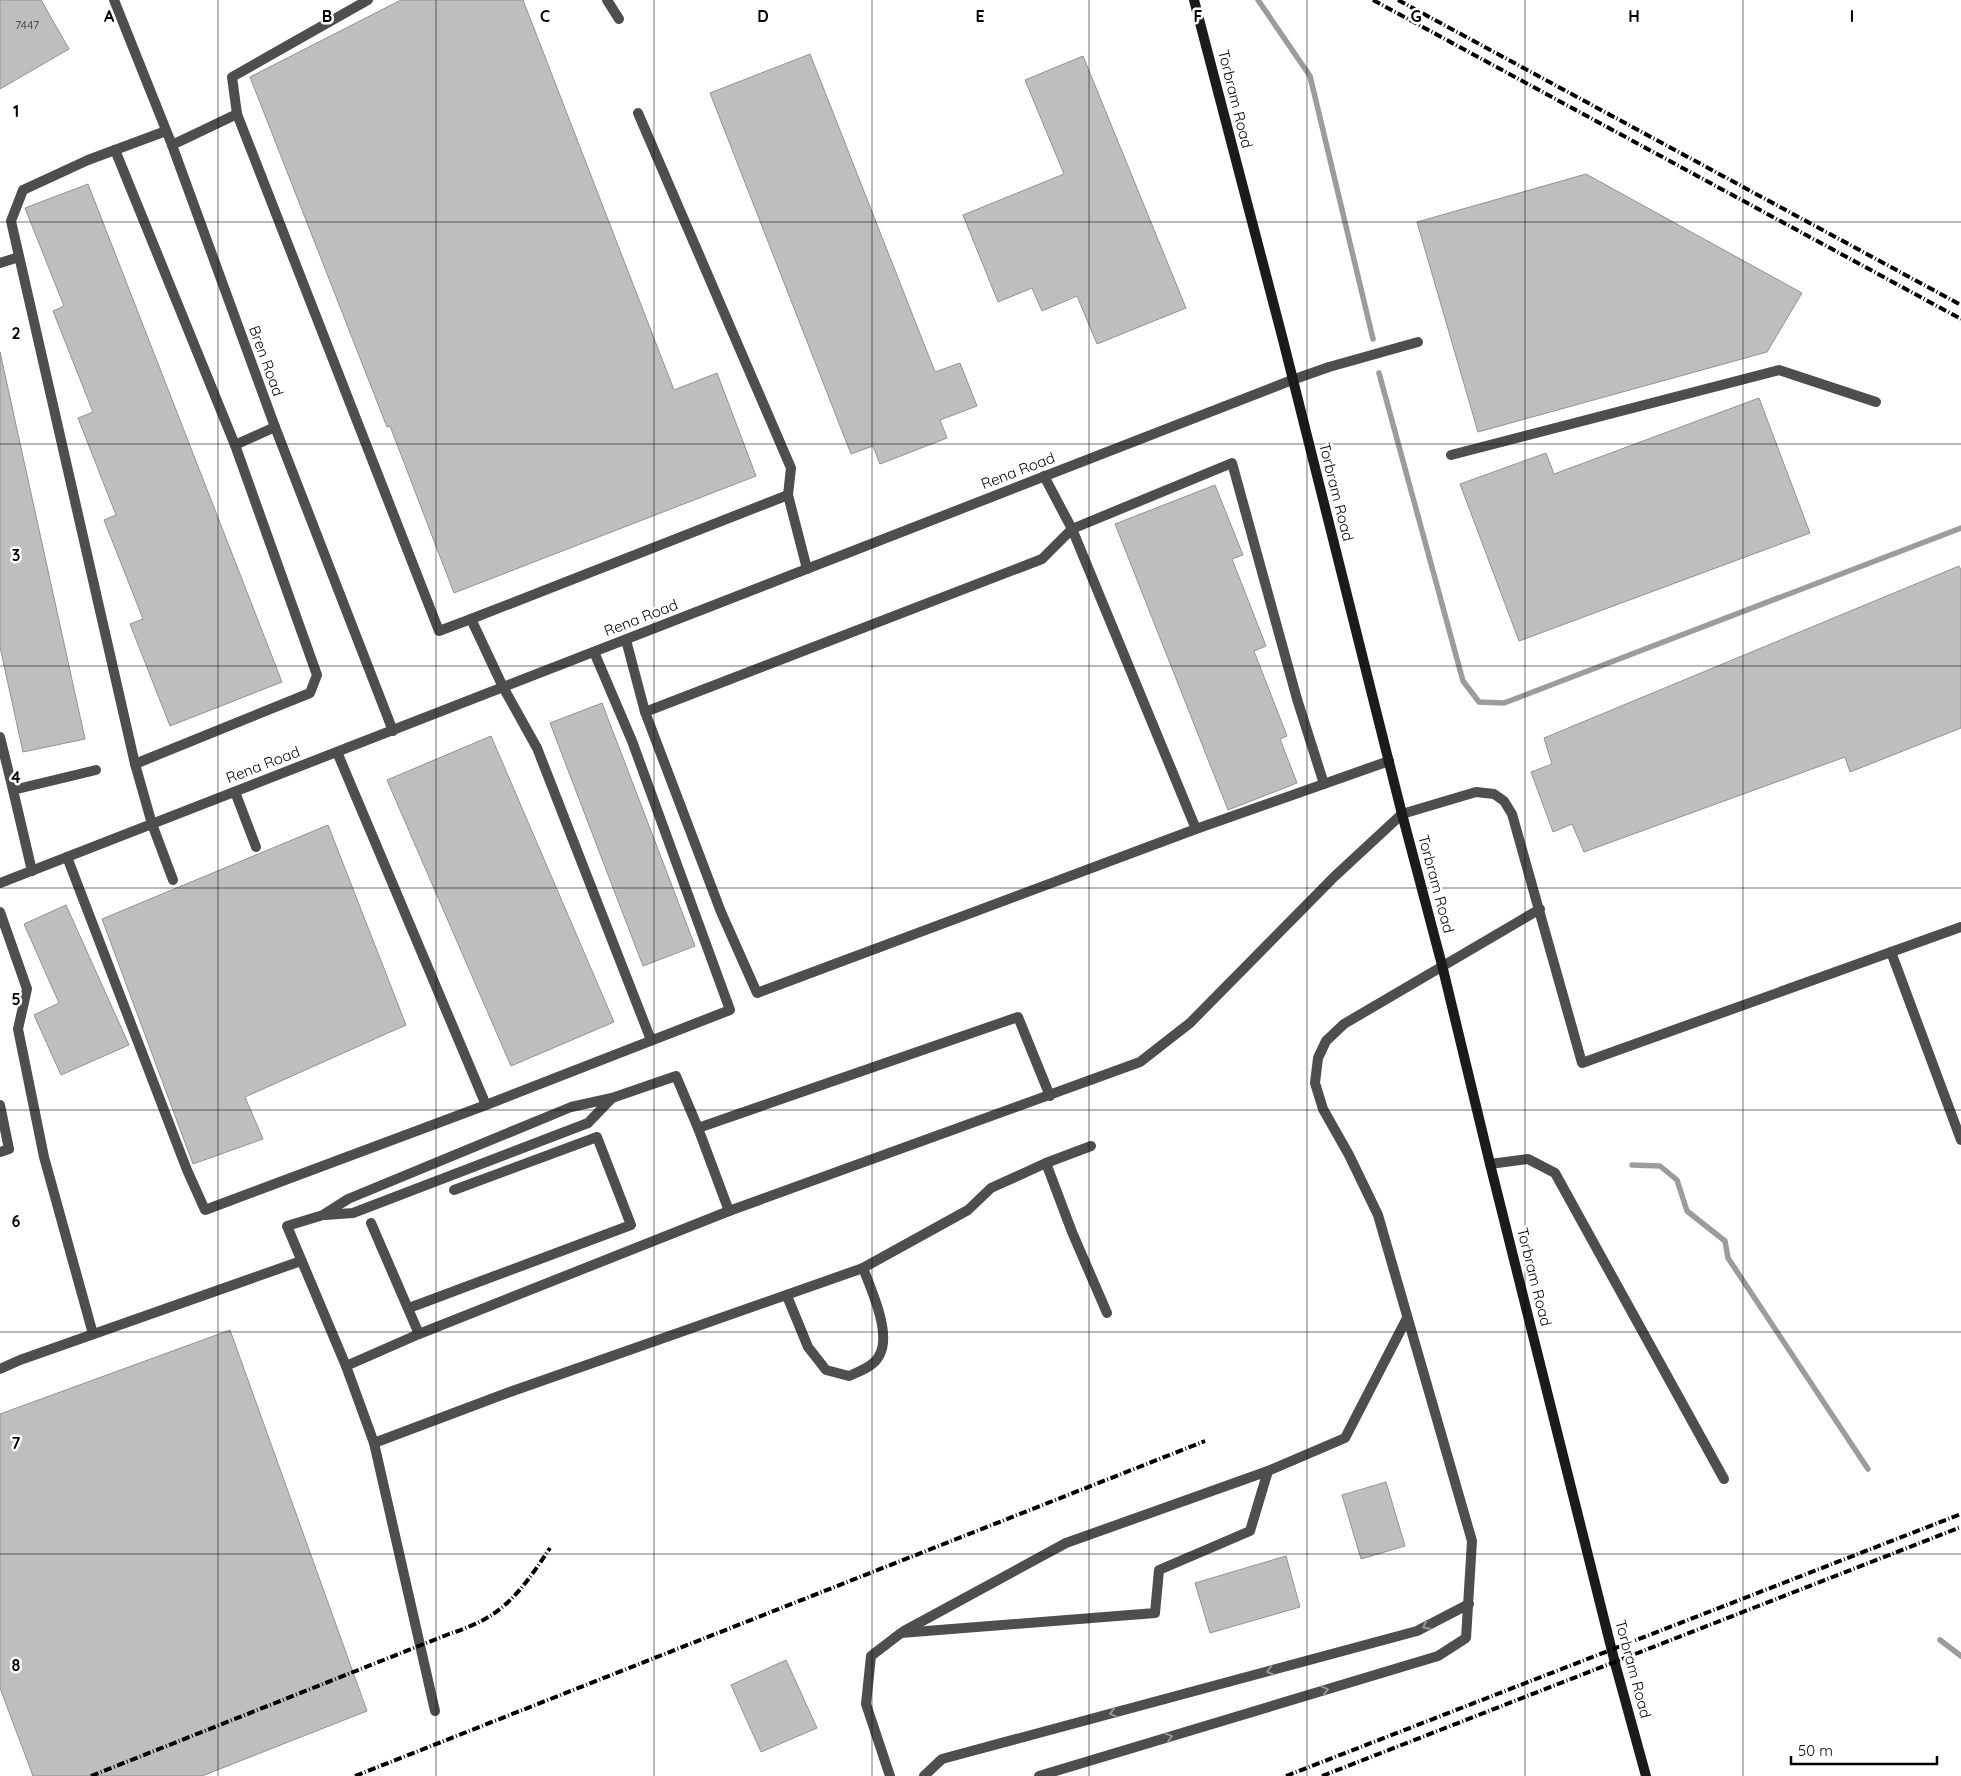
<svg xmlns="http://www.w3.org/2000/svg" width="1961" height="1776" font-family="Quicksand,sans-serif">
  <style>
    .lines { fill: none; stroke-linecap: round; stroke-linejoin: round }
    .stream { stroke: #9c9c9c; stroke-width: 5.5 }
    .building { fill: #bebebe; stroke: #929292 }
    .lane { stroke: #4e4e4e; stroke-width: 10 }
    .street { stroke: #4e4e4e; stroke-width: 10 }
    .secondary { stroke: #1b1b1b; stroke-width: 10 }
    .rail { stroke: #000; stroke-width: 4; stroke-dasharray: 8 2.5 1 2.5; stroke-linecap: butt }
    .oneway { stroke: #959595 }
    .grid { fill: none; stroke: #000; stroke-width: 1; stroke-opacity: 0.55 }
    .labels { text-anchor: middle; stroke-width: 5; stroke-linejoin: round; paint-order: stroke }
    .number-label { font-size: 12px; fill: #303030 }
    .street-label { font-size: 15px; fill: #000; stroke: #fff }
    .grid-label { font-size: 16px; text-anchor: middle; font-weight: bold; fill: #000; stroke: #fff; stroke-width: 5; stroke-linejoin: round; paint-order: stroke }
  </style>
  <rect width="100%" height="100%" fill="#fff"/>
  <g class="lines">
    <!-- stream -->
    <g class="stream">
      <polyline points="1258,0 1310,76 1373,339"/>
      <polyline points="1379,373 1463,681 1479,702 1504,703 1961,528"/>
      <polyline points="1632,1165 1660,1166 1677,1180 1687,1211 1725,1241 1728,1258 1868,1469"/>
      <polyline points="1940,1640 1961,1656"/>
    </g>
  </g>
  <!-- building -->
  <g class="building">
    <polygon points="0,0 41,0 69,49 0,89"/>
    <polygon points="401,0 523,0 674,390 717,373 756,476 454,593 390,426 387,427 250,77"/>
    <polygon points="810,54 935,372 960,363 977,406 940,420 947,438 880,464 873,446 851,454 710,93"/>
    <polygon points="1083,56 1186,308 1097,344 1077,296 1042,311 1032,288 998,302 963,215 1064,174 1025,80"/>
    <polygon points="1586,174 1802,293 1767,352 1478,432 1417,222"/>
    <polygon points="88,184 282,682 170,726 130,624 143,619 104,520 116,515 78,418 93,412 53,311 64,306 25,208"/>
    <polygon points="0,352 85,739 23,752 0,647"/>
    <polygon points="1759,398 1810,533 1519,641 1460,484 1546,453 1554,474"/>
    <polygon points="1215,485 1243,555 1232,559 1266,646 1254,651 1287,736 1280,739 1297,783 1228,810 1115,524"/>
    <polygon points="1959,566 1961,570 1961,728 1850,772 1845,757 1584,852 1572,824 1553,832 1531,772 1552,764 1544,738"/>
    <polygon points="602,703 695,946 643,966 550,723"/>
    <polygon points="491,736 614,1022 511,1066 387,780"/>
    <polygon points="328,825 406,1025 245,1097 263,1139 193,1164 102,919"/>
    <polygon points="66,905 129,1045 61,1075 34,1015 59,1003 24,924"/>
    <polygon points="230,1330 367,1711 202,1776 33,1776 0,1688 0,1414"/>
    <polygon points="1386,1482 1405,1546 1361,1559 1342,1495"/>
    <polygon points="1286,1556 1300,1607 1210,1633 1195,1583"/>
    <polygon points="786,1660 817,1728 761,1752 731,1685"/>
  </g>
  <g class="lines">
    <!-- lane -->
    <g class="lane">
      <polyline points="607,0 619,19"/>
      <polyline points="638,113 791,468 788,495 807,569"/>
      <polyline points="237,114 232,77 368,0"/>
      <polyline points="166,131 88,160 23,190 11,221 135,764 152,824 173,880"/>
      <polyline points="172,145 237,114 439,631 471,619 503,687 537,748 651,1040"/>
      <polyline points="115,150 235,445"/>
      <polyline points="0,263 19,257"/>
      <polyline points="1292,380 1329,367 1418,342"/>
      <polyline points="1451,455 1779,370 1876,402"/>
      <polyline points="1044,476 1072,529 1196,829 1389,761"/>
      <polyline points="471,619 788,495"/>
      <polyline points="626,640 645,712"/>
      <polyline points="0,737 13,790"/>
      <polyline points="337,752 486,1105 730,1010 632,741 594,652"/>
      <polyline points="135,764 310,693 317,675 235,445 275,427"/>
      <polyline points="235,792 256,847"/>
      <polyline points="1196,829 757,993 721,912 645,712 1042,559 1072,529 1232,463 1297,699 1324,784"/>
      <polyline points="67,857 187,1170 205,1210 486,1105"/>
      <polyline points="32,871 13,790 96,770"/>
      <polyline points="0,912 27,989 18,1029 44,1157 93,1334"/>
      <polyline points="1891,952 1961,1140"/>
      <polyline points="0,1105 9,1149 0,1152"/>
      <polyline points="698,1128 676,1076 612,1098 571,1107 348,1199 323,1215 287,1226 346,1366 419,1334 729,1211 1140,1062 1190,1023 1334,877 1402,814 1476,792 1494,794 1504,801 1512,814 1582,1063 1961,927"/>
      <polyline points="1046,1163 1072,1232 1107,1313"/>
      <polyline points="1490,1164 1528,1159 1555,1173 1724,1479"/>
      <polyline points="729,1211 698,1128 1018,1017 1050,1096"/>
      <polyline points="325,1215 353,1213 588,1123 612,1098"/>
      <polyline points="371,1223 419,1334"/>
      <path d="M787,1296L808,1347L826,1370L849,1376C860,1371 875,1366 880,1354C891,1332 871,1289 863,1268"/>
      <polyline points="409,1308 631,1225 597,1137 454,1190"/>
      <polyline points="346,1366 374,1443 435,1711"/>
      <polyline points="0,1369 20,1360 301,1261"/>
      <polyline points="374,1443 507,1393 863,1268 968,1210 991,1188 1046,1163 1091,1146"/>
      <polyline points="904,1631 1066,1543 1268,1471"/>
      <polyline points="890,1776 866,1704 871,1656 901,1633 1155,1613 1159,1570 1250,1531 1268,1471 1345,1438 1407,1318"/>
      <polyline points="924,1776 942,1759 1417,1631 1469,1604"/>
      <polyline points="1039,1776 1438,1656 1466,1638 1472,1541 1378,1215 1349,1155 1323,1109 1315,1083 1318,1058 1326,1041 1344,1024 1540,909"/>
    </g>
    <!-- street -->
    <g class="street">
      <polyline points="114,0 172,145 275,427 393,731"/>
      <polyline points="0,883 1292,380"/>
    </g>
    <!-- secondary -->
    <polyline class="secondary" points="1194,0 1283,340 1402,814 1442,965 1490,1164 1616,1667 1646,1776"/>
    <!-- rail -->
    <g class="rail">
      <polyline points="1373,0 1961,319"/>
      <polyline points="1398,0 1961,305"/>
      <path d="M91,1776L449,1634C461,1630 474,1625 485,1619C514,1603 532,1575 550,1548"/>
      <polyline points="355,1776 1205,1441"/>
      <polyline points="1286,1776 1961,1514"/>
      <polyline points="1322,1776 1961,1527"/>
    </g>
  </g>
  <!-- one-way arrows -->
  <defs><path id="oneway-chevron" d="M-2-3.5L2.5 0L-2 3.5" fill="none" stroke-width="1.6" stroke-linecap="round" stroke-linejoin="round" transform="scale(1.25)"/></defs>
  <g class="oneway">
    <use href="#oneway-chevron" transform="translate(1426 1626) rotate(153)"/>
    <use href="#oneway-chevron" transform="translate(1270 1671) rotate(165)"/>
    <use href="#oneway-chevron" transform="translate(1325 1690) rotate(-17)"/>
    <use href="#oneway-chevron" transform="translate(1113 1713) rotate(165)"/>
    <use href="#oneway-chevron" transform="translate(1169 1737) rotate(-17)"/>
  </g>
  <!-- grid -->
  <path class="grid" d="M218,0V1776M436,0V1776M654,0V1776M872,0V1776M1089,0V1776M1307,0V1776M1525,0V1776M1743,0V1776M0,222H1961M0,444H1961M0,666H1961M0,888H1961M0,1110H1961M0,1332H1961M0,1554H1961"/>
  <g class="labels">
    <!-- number labels -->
    <g class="number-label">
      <text x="27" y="29">7447</text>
    </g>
    <!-- street labels -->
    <g class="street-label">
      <text transform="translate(1235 99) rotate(76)" y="5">Torbram Road</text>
      <text transform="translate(266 361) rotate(70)" y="5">Bren Road</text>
      <text transform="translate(1018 471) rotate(-21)" y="5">Rena Road</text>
      <text transform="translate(1336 492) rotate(76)" y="5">Torbram Road</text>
      <text transform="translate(641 618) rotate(-21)" y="5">Rena Road</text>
      <text transform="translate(263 765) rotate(-21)" y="5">Rena Road</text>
      <text transform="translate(1436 884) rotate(75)" y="5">Torbram Road</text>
      <text transform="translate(1534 1277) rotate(76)" y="5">Torbram Road</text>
      <text transform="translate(1633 1669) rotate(75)" y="5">Torbram Road</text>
    </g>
  </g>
  <g class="grid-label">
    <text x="109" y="22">A</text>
    <text x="327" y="22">B</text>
    <text x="545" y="22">C</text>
    <text x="763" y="22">D</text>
    <text x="980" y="22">E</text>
    <text x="1198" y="22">F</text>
    <text x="1416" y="22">G</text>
    <text x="1634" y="22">H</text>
    <text x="1852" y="22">I</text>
    <text x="16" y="117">1</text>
    <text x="16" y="339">2</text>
    <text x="16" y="561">3</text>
    <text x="16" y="783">4</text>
    <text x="16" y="1005">5</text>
    <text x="16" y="1227">6</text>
    <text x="16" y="1449">7</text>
    <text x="16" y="1671">8</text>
  </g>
  <!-- scale -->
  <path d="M1791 1756v8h146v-8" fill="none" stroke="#000000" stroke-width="2.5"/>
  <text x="1798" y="1756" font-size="15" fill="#000000" stroke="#ffffff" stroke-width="4" paint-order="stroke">50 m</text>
</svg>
